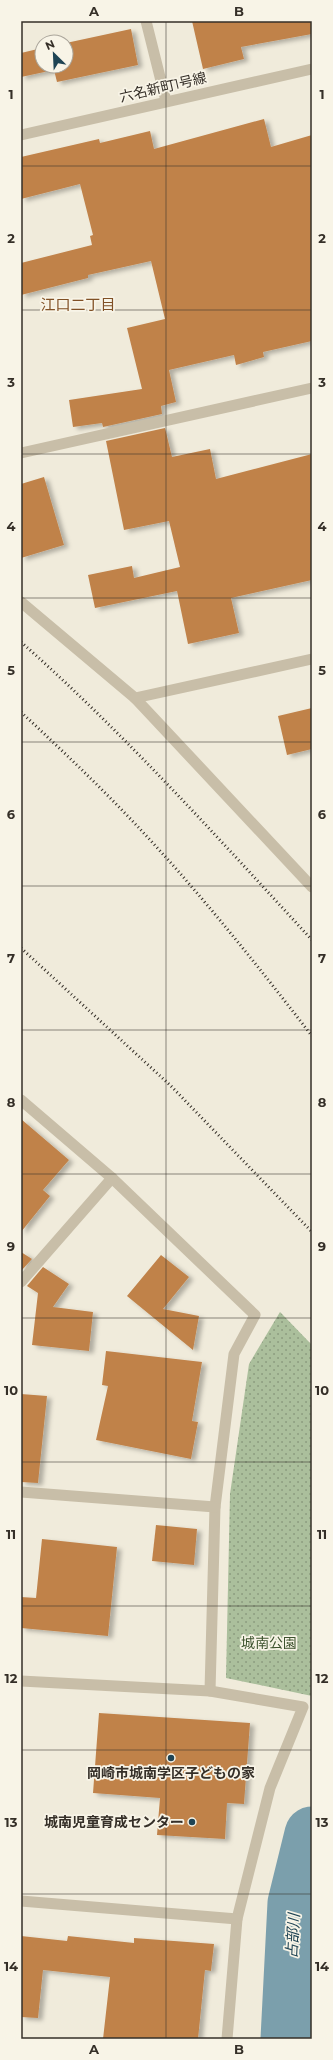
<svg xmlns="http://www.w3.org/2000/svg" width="333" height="2060" font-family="Montserrat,'Noto Sans JP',sans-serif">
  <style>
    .park { fill: url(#park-dots) }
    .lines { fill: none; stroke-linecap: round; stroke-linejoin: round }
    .river { stroke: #7b9fac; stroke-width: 55 }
    .building { fill: #c0824a; filter: url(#shadow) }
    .minor { stroke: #c8bea8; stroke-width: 11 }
    .tertiary { stroke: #c8bea8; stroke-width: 11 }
    .rail { stroke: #352f28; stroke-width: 3; stroke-dasharray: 1 3; stroke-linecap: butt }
    .grid { fill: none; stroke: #352f28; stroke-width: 1; stroke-opacity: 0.55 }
    .poi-dot { fill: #1f4454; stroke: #f8f4e7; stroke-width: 1.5 }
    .labels { text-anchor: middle; stroke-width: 3.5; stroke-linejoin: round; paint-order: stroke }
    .street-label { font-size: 14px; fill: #352f28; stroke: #f8f4e7 }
    .park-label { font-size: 14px; fill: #3c522d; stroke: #f8f4e7 }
    .poi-label { font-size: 14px; font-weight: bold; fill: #352f28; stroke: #f8f4e7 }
    .neighbourhood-label { font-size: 15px; fill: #805025; stroke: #f8f4e7 }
    .water-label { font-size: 15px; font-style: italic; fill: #1f4454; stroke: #f8f4e7 }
    .neatline { fill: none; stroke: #352f28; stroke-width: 1.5 }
    .grid-label { font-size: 13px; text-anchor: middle; font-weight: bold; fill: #352f28 }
  </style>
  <defs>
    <pattern id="park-dots" width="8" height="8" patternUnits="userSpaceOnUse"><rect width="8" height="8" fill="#abbf9c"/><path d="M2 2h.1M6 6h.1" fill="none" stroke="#8c9c7f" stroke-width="1.8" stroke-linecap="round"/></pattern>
    <filter id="shadow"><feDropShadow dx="4.5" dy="2.5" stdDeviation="2" flood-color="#0004"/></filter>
  </defs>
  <rect width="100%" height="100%" fill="#f0ebdb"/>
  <!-- park -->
  <polygon class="park" points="280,1312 312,1345 312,1696 226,1678 230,1494 249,1364"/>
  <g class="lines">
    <!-- river -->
    <polyline class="river" points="288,2039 295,1903 312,1834"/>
  </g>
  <!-- building -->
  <g class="building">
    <polygon points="192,21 311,21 312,34 241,47 244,59 203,69"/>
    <polygon points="131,29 138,65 57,82 54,70 21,77 21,53 42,48 42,66 66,66 66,43"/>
    <polygon points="264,119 271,147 312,135 312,341 263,352 264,357 236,365 234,355 169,370 176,402 161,406 162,414 103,427 102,423 73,427 69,400 142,389 127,328 165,319 151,261 88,275 88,278 21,295 21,263 92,245 90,236 93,235 80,184 21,199 21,157 99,139 100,143 150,131 154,149"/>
    <polygon points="165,428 172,457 210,449 216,479 312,454 312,580 231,598 239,633 188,644 177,591 95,608 88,575 132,566 134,578 180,567 169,521 124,530 106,441"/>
    <polygon points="44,477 64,545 21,558 21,484"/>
    <polygon points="312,708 312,749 287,755 278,716"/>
    <polygon points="21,1119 69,1160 43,1190 50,1196 21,1232"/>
    <polygon points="21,1252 32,1259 21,1271"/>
    <polygon points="161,1255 189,1277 163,1309 199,1316 193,1350 127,1296"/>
    <polygon points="43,1267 69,1284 53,1307 93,1312 89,1351 32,1345 38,1293 27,1286"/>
    <polygon points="106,1351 202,1362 192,1421 198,1422 191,1459 96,1440 108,1386 102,1385"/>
    <polygon points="21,1394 47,1396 38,1483 21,1482"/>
    <polygon points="156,1525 197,1529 194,1565 152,1561"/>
    <polygon points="42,1539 117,1547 108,1636 21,1628 21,1597 36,1598"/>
    <polygon points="99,1713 250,1723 244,1804 227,1803 225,1839 157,1835 160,1798 93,1793"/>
    <polygon points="21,1936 67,1941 68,1936 134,1943 134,1938 214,1944 211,1971 205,1970 198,2039 103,2039 110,1977 43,1970 38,2018 21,2017"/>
  </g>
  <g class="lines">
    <!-- minor -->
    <g class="minor">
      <polyline points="146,21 166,101"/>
      <polyline points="21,453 312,388"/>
      <polyline points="21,602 135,698 312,887"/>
      <polyline points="135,698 312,659"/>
      <polyline points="21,1100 112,1178 255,1315 234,1354 215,1507 210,1691 21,1681"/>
      <polyline points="21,1282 112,1178"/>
      <polyline points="21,1492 215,1507"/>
      <polyline points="210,1691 303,1707 270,1788 237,1919 227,2039"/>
      <polyline points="21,1901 237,1919"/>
    </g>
    <!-- tertiary -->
    <polyline class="tertiary" points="21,135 312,69"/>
    <!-- rail -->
    <g class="rail">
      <path d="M21,642C125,734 218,838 312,940"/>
      <path d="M21,712C54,743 87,774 119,807C188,878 251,957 312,1036"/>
      <polyline points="21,948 171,1086 312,1232"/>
    </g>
  </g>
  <!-- grid -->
  <path class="grid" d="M166,21V2039M21,166H312M21,310H312M21,454H312M21,598H312M21,742H312M21,886H312M21,1030H312M21,1174H312M21,1318H312M21,1462H312M21,1606H312M21,1750H312M21,1894H312"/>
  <!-- markers -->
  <g class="poi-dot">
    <circle cx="171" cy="1758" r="4"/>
    <circle cx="192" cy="1822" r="4"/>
  </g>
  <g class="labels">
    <!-- street labels -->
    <g class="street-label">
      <text transform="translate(163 87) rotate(-13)" y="5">六名新町1号線</text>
    </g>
    <!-- park labels -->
    <g class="park-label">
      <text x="269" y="1648">城南公園</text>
    </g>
    <!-- poi labels -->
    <g class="poi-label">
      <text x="171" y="1778">岡崎市城南学区子どもの家</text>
      <text x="184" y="1827" text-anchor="end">城南児童育成センター</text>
    </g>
    <!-- neighbourhood labels -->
    <g class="neighbourhood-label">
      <text x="78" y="310">江口二丁目</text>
    </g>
    <!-- water labels -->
    <g class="water-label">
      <text transform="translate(293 1936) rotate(-87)" y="5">占部川</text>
    </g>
  </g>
  <!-- border -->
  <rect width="333" height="2060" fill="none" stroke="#f8f4e7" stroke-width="44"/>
  <!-- north arrow -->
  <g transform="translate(54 54) rotate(336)"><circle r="19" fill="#f8f4e7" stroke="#aaa59b"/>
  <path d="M0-3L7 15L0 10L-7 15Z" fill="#1f4454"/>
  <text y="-6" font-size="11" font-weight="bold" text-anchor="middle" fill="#352f28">N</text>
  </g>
  <rect x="22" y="22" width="289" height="2016" class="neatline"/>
  <g class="grid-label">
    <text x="94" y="16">A</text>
    <text x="239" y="16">B</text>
    <text x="11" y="99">1</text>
    <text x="322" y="99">1</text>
    <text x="11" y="243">2</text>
    <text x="322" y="243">2</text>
    <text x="11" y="387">3</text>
    <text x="322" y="387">3</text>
    <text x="11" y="531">4</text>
    <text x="322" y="531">4</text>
    <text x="11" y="675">5</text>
    <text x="322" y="675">5</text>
    <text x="11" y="819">6</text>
    <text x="322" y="819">6</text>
    <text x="11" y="963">7</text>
    <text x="322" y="963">7</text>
    <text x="11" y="1107">8</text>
    <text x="322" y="1107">8</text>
    <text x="11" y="1251">9</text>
    <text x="322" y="1251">9</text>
    <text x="11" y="1395">10</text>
    <text x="322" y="1395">10</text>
    <text x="11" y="1539">11</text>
    <text x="322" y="1539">11</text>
    <text x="11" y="1683">12</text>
    <text x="322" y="1683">12</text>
    <text x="11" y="1827">13</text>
    <text x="322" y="1827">13</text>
    <text x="11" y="1971">14</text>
    <text x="322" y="1971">14</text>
    <text x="94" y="2054">A</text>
    <text x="239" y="2054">B</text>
  </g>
</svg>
